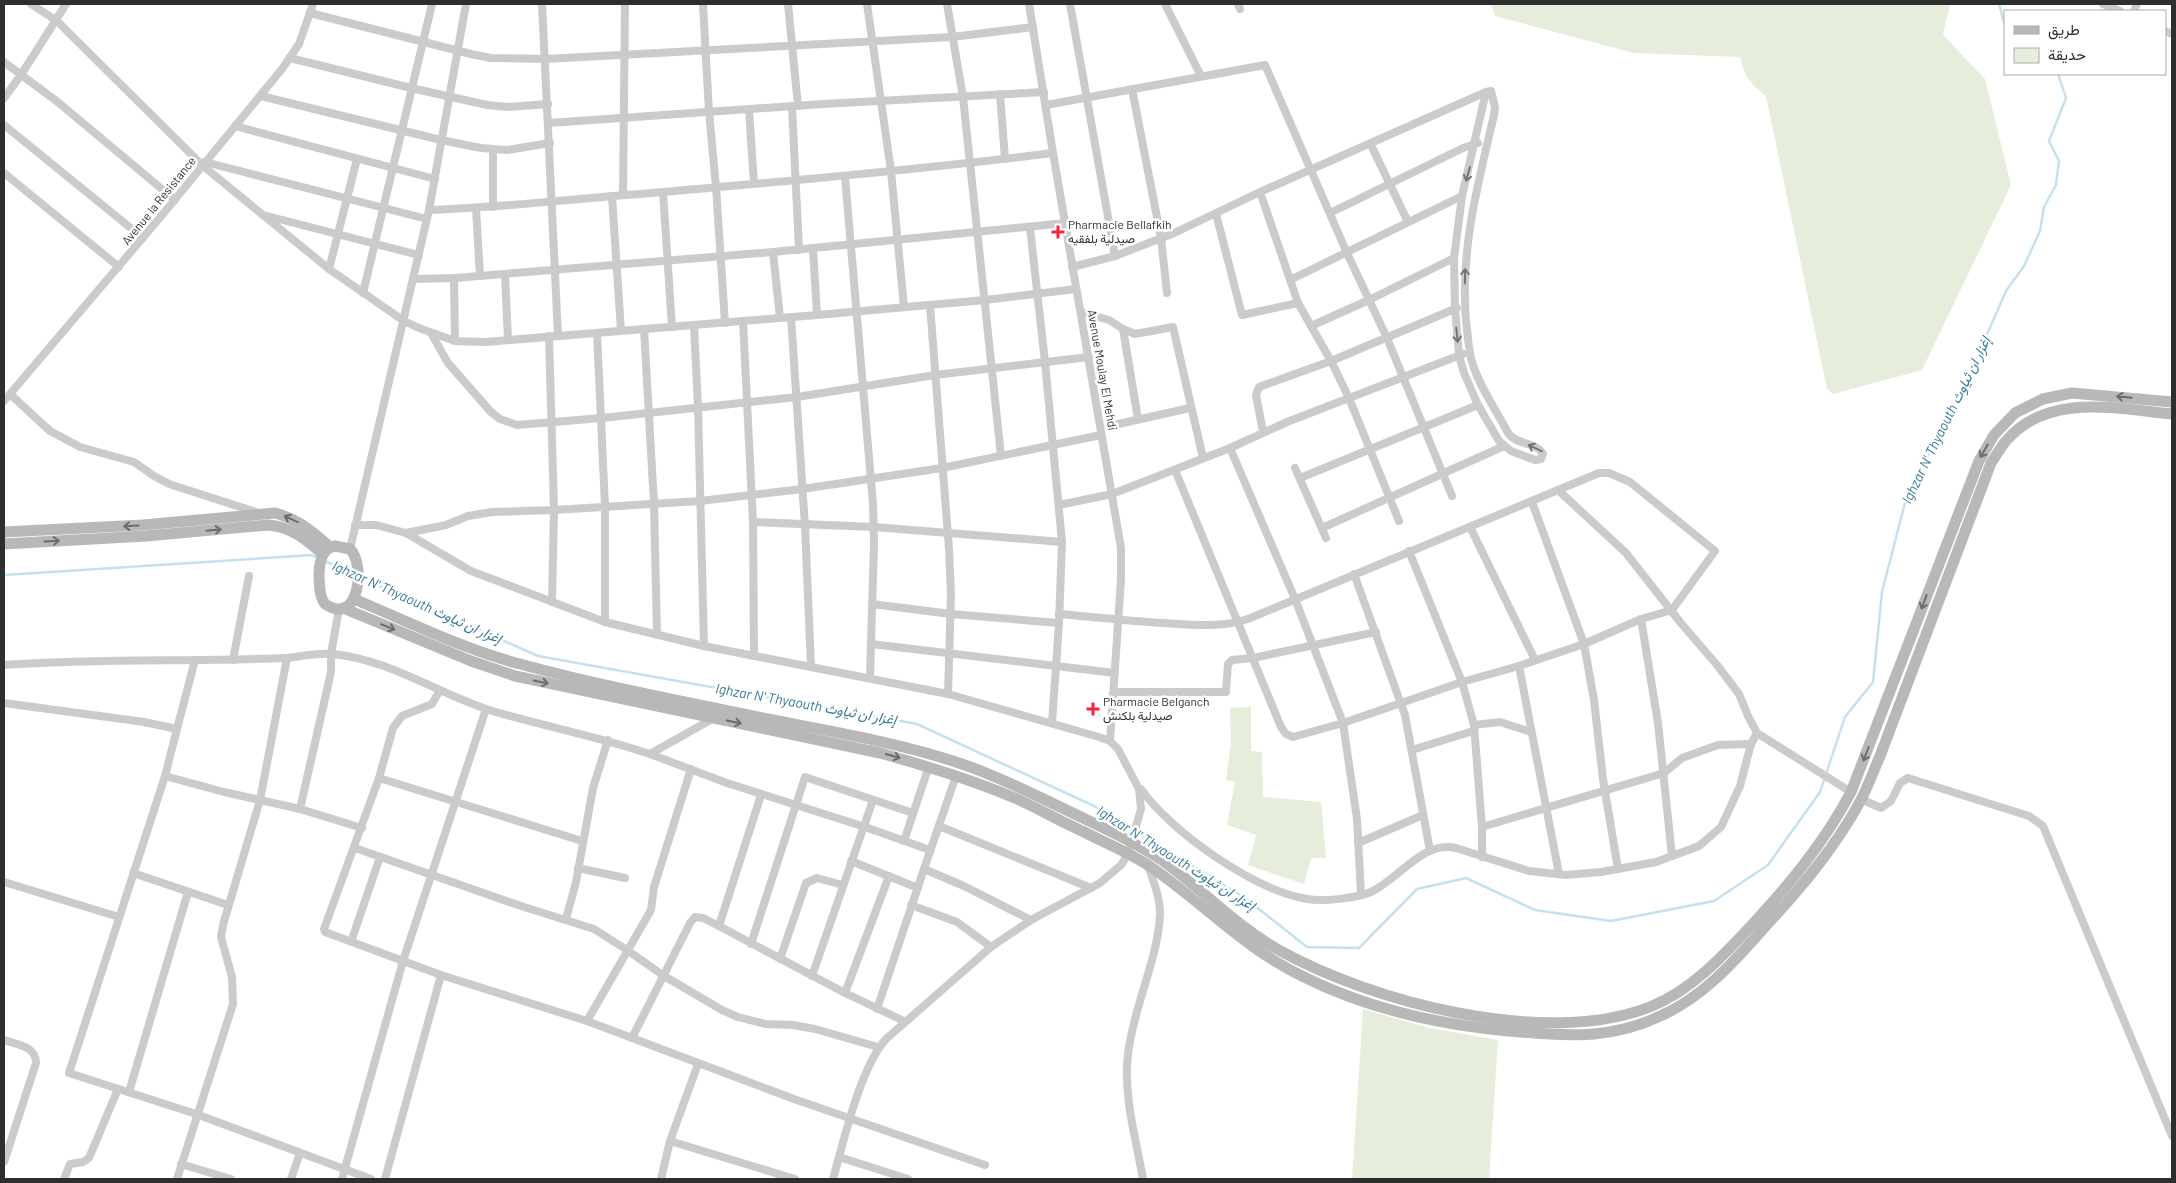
<svg xmlns="http://www.w3.org/2000/svg" width="2176" height="1183" font-family="Barlow,Vazirmatn,sans-serif">
  <style>
    .green { fill: #e6eddb }
    .lines { fill: none; stroke-linecap: round; stroke-linejoin: round }
    .stream { stroke: #c6e1ee; stroke-width: 2.5 }
    .street { stroke: #cbcbcb; stroke-width: 8 }
    .secondary { stroke: #b8b8b8; stroke-width: 11 }
    .oneway { stroke: #757575 }
    .oneway2 { stroke: #6c6c6c }
    .poi-dot { fill: #f32341; stroke: #fff; stroke-width: 2 }
    .labels { text-anchor: middle; stroke-width: 5; stroke-linejoin: round; paint-order: stroke }
    .street-label { font-size: 12px; fill: #2e2e2e; stroke: #fff }
    .poi-label { font-size: 12px; fill: #2e2e2e; stroke: #fff; text-anchor: start }
    .water-label { font-size: 14px; font-style: italic; fill: #367897; stroke: #fff }
  </style>
  <rect width="100%" height="100%" fill="#fff"/>
  <!-- green -->
  <g class="green">
    <path d="M1491,4H1950L1943,35L1985,79L2011,185L1922,370L1833,394L1827,389L1766,96C1750,83 1745,77 1740,57L1634,53L1495,16Z"/>
    <polygon points="1251,707 1251,751 1262,752 1263,797 1321,802 1326,858 1311,858 1304,884 1248,865 1256,835 1227,825 1235,782 1226,780 1231,742 1230,708"/>
    <polygon points="1363,1009 1429,1028 1498,1040 1489,1179 1352,1179"/>
  </g>
  <g class="lines">
    <!-- stream -->
    <g class="stream">
      <polyline points="1999,4 2005,26"/>
      <polyline points="323,560 355,575"/>
      <polyline points="4,575 312,555 318,558"/>
      <polyline points="362,578 538,656 917,724 1094,806 1245,898 1307,947 1359,948 1417,889 1466,878 1535,910 1611,921 1714,901 1768,865 1820,792 1845,717 1873,682 1882,592 1907,495 1961,394 2006,291 2024,266 2040,231 2044,207 2056,185 2059,161 2049,141 2066,98 2058,74"/>
    </g>
    <!-- street -->
    <g class="street">
      <polyline points="31,4 57,21 202,165 329,269 404,321 419,328 455,341 485,342 817,315 985,300 1076,289"/>
      <polyline points="542,4 558,336"/>
      <polyline points="703,4 709,112 716,187 725,323"/>
      <polyline points="788,4 798,106"/>
      <polyline points="867,4 891,171 904,307"/>
      <polyline points="947,4 963,97 1001,456"/>
      <polyline points="1029,4 1053,153 1121,548 1121,579 1110,741"/>
      <polyline points="1070,4 1115,256"/>
      <polyline points="1165,4 1201,76"/>
      <polyline points="1238,4 1240,9"/>
      <polyline points="2103,4 2120,11"/>
      <polyline points="2134,11 2137,4"/>
      <polyline points="310,13 471,54 491,58 545,59 952,37 1033,27"/>
      <polyline points="2165,31 2172,34"/>
      <polyline points="290,58 411,88 487,105 508,107 548,104"/>
      <polyline points="4,62 59,103 175,200"/>
      <polyline points="1132,89 1161,238 1167,293"/>
      <polyline points="1000,94 1005,159"/>
      <polyline points="261,96 441,140 481,148 507,150 550,143"/>
      <polyline points="4,98 21,75 66,4"/>
      <polyline points="1046,105 1265,65 1347,253 1387,338 1452,496"/>
      <polyline points="792,106 799,250"/>
      <polyline points="749,109 754,184"/>
      <polyline points="549,123 823,104 1044,92"/>
      <polyline points="4,125 143,238"/>
      <polyline points="235,126 435,179"/>
      <polyline points="1370,143 1408,222"/>
      <polyline points="493,149 493,207"/>
      <polyline points="205,162 427,219"/>
      <polyline points="4,173 119,267"/>
      <polyline points="845,177 873,504 874,544 870,677"/>
      <polyline points="663,192 672,327"/>
      <polyline points="1260,192 1298,303 1331,361 1349,398 1399,521"/>
      <polyline points="623,195 625,4"/>
      <polyline points="612,196 621,331"/>
      <polyline points="476,208 480,276"/>
      <path d="M429,210C499,208 569,199 640,194C778,182 915,170 1053,153"/>
      <polyline points="1330,213 1463,148 1478,143"/>
      <polyline points="1216,214 1242,315 1298,303"/>
      <polyline points="263,215 419,255"/>
      <polyline points="1030,228 1045,362 1062,542 1059,623 1052,723"/>
      <polyline points="813,248 817,315"/>
      <polyline points="773,252 780,318"/>
      <path d="M1072,267L1115,256L1172,234L1260,192L1486,92L1491,91L1495,107L1494,115C1478,184 1460,249 1466,321C1468,334 1468,349 1472,362C1479,386 1496,410 1508,433C1516,445 1537,442 1543,454L1541,459L1535,460L1511,451L1499,441L1478,405L1464,373L1459,355L1455,308L1454,258L1462,196L1486,92"/>
      <polyline points="329,269 357,159"/>
      <polyline points="505,274 508,340"/>
      <polyline points="454,278 455,341"/>
      <polyline points="413,279 454,278 773,252 1066,223"/>
      <polyline points="1290,280 1462,196"/>
      <polyline points="363,293 432,4"/>
      <polyline points="930,305 949,549 951,594 948,694"/>
      <polyline points="1081,312 1109,320 1123,329 1135,334 1173,327 1203,458"/>
      <polyline points="791,317 805,526 811,667"/>
      <polyline points="743,321 753,522 754,656"/>
      <polyline points="694,326 698,407 704,646"/>
      <polyline points="1311,326 1369,300 1454,258"/>
      <polyline points="644,329 654,504 657,635"/>
      <polyline points="1123,329 1138,419"/>
      <polyline points="431,333 448,363 491,412 500,419 517,425 602,418 797,397 935,375 1089,357"/>
      <polyline points="597,333 605,506 605,622"/>
      <polyline points="549,336 554,510 552,602"/>
      <polyline points="10,394 50,431 80,447 134,462 154,476 169,484 259,513"/>
      <polyline points="4,401 163,214 282,69 299,44 313,4"/>
      <polyline points="1114,425 1190,408"/>
      <polyline points="1263,432 1256,395 1259,387 1331,361 1457,308"/>
      <polyline points="1230,448 1295,599 1343,723 1357,819 1361,894"/>
      <polyline points="1295,468 1326,538"/>
      <polyline points="1300,478 1478,405"/>
      <polyline points="1532,502 1584,644 1594,700 1603,779 1618,869"/>
      <polyline points="1059,505 1112,494 1230,448 1287,422 1463,354"/>
      <polyline points="753,522 874,527 1062,542"/>
      <path d="M355,525H376L406,533L471,571L605,622L704,646L948,694L1099,737L1110,741L1118,749L1139,789L1141,809L1128,854L1121,865L1100,883L1031,920L991,947L886,1039C860,1068 844,1140 833,1179"/>
      <polyline points="1470,527 1535,660"/>
      <polyline points="1322,528 1504,446"/>
      <polyline points="406,533 446,525 468,516 492,512 554,510 700,501 802,489 942,468 1101,435"/>
      <polyline points="350,549 429,210 466,4"/>
      <polyline points="1409,551 1462,682 1474,725 1482,827 1482,857"/>
      <polyline points="1354,574 1405,715 1430,851"/>
      <polyline points="872,604 951,614 1059,623"/>
      <path d="M1059,614C1094,617 1129,621 1164,623C1193,625 1220,628 1248,619L1599,473H1609L1630,482L1715,551L1672,610L1641,619L1584,644L1519,666L1462,682L1343,723L1293,737L1286,734L1281,727L1175,470"/>
      <polyline points="1641,619 1658,723 1672,856"/>
      <polyline points="871,644 1115,673"/>
      <path d="M287,658C302,656 317,653 332,654C388,659 437,693 489,710C542,726 597,736 650,754L714,718"/>
      <polyline points="233,660 249,576"/>
      <path d="M4,665C98,658 192,662 287,658L260,800L223,925L221,937L232,977L233,1004L177,1179"/>
      <polyline points="1519,666 1559,874"/>
      <polyline points="440,690 432,704 402,716 393,728 379,778 324,929 325,932 441,975 587,1021 794,1099 985,1165"/>
      <polyline points="1114,692 1226,692 1228,664 1232,660 1253,658 1376,632"/>
      <polyline points="4,703 144,722 177,729 165,776 224,792 300,809 331,672 331,654 339,609"/>
      <polyline points="1474,725 1500,722 1531,732"/>
      <polyline points="177,729 195,660"/>
      <polyline points="1757,733 1851,792"/>
      <polyline points="1412,750 1473,731"/>
      <polyline points="650,754 727,783 865,827 930,850"/>
      <polyline points="165,776 69,1073 196,1114 371,1179"/>
      <polyline points="956,776 924,869 964,886 1031,920"/>
      <polyline points="379,778 582,841"/>
      <path d="M1141,789C1171,832 1254,890 1307,899C1322,902 1357,898 1371,892C1399,879 1423,840 1456,848L1529,871L1566,875L1601,872L1656,862L1699,846L1721,827L1740,786L1751,744L1757,733L1748,716L1739,694L1717,665L1680,622L1626,553L1558,490"/>
      <polyline points="1861,799 1881,808 1891,801 1900,783 1908,778 2029,816 2043,826 2172,1136"/>
      <polyline points="300,809 362,828"/>
      <polyline points="939,826 1091,888"/>
      <polyline points="1482,827 1664,773 1682,758 1718,745 1751,744"/>
      <polyline points="904,841 929,766"/>
      <polyline points="1358,843 1423,815"/>
      <polyline points="355,848 521,906 594,929 627,950 664,976 722,1010 738,1017 765,1024 793,1025 815,1029 878,1047"/>
      <polyline points="851,861 918,888"/>
      <polyline points="578,868 625,878"/>
      <polyline points="133,873 228,905"/>
      <polyline points="4,882 119,917"/>
      <polyline points="911,905 957,922 991,947"/>
      <polyline points="566,919 576,882 593,788 608,740"/>
      <polyline points="719,926 761,795"/>
      <polyline points="351,942 380,857"/>
      <polyline points="751,944 805,777 913,813"/>
      <polyline points="780,959 806,883 817,878 843,885"/>
      <polyline points="812,976 873,800"/>
      <polyline points="845,993 889,876"/>
      <polyline points="877,1009 924,869"/>
      <polyline points="587,1021 651,910 654,887 691,769"/>
      <polyline points="632,1038 690,923 695,917 703,918 719,926 845,993 904,1021"/>
      <path d="M4,1040C18,1045 36,1046 36,1063L4,1162"/>
      <polyline points="129,1092 188,892"/>
      <polyline points="670,1141 795,1179"/>
      <polyline points="839,1157 908,1179"/>
      <polyline points="181,1164 231,1179"/>
      <polyline points="64,1179 70,1164 83,1162 89,1158 118,1089"/>
      <polyline points="291,1179 300,1153"/>
      <polyline points="342,1179 403,961 486,709"/>
      <polyline points="385,1179 441,975"/>
      <polyline points="661,1179 670,1141 698,1064"/>
      <path d="M1143,1179C1136,1139 1123,1096 1128,1054C1133,1008 1159,957 1160,913C1160,896 1153,881 1148,865"/>
    </g>
    <!-- secondary -->
    <g class="secondary">
      <path d="M4,532L143,525L275,513C298,519 313,532 330,547"/>
      <path d="M4,544L146,536L268,525C292,527 305,539 323,554"/>
      <path d="M335,546L350,549C366,565 359,627 325,604C318,596 317,565 323,555C325,550 330,547 335,546Z"/>
      <path d="M354,599C409,622 463,649 520,664C601,686 685,702 768,719C834,732 901,743 965,765C1005,779 1043,799 1081,817C1109,831 1137,843 1163,861C1202,889 1235,925 1277,949C1371,1002 1548,1049 1652,1006C1691,990 1721,958 1750,927C1789,885 1824,843 1851,792L1979,461L1994,435L2015,413L2043,399L2072,393L2172,402"/>
      <path d="M343,608L471,661L515,676L880,753C927,766 973,780 1017,799C1039,809 1060,821 1082,831C1105,843 1130,853 1151,867C1203,903 1244,948 1302,976C1373,1012 1455,1028 1534,1033C1554,1034 1575,1036 1594,1034C1615,1032 1639,1026 1658,1017C1701,999 1733,963 1763,929C1800,889 1835,848 1861,800C1868,786 1874,770 1880,756L1991,463C1996,456 2000,448 2006,441C2048,392 2116,409 2172,414"/>
    </g>
  </g>
  <!-- one-way arrows -->
  <defs><path id="oneway-shaft" d="M-6 0H5M1.5-3L5.5 0L1.5 3" fill="none" stroke-width="1.6" stroke-linecap="round" stroke-linejoin="round" transform="scale(1.25)"/></defs>
  <g class="oneway">
    <use href="#oneway-shaft" transform="translate(1468 174) rotate(105)"/>
    <use href="#oneway-shaft" transform="translate(1465 276) rotate(-89)"/>
    <use href="#oneway-shaft" transform="translate(1457 335) rotate(84)"/>
    <use href="#oneway-shaft" transform="translate(1535 448) rotate(-155)"/>
  </g>
  <g class="oneway2">
    <use href="#oneway-shaft" transform="translate(2124 397) rotate(-174)"/>
    <use href="#oneway-shaft" transform="translate(1984 451) rotate(120)"/>
    <use href="#oneway-shaft" transform="translate(291 519) rotate(-155)"/>
    <use href="#oneway-shaft" transform="translate(131 526) rotate(177)"/>
    <use href="#oneway-shaft" transform="translate(214 530) rotate(-6)"/>
    <use href="#oneway-shaft" transform="translate(52 541) rotate(-3)"/>
    <use href="#oneway-shaft" transform="translate(1924 602) rotate(111)"/>
    <use href="#oneway-shaft" transform="translate(388 627) rotate(22)"/>
    <use href="#oneway-shaft" transform="translate(541 682) rotate(12)"/>
    <use href="#oneway-shaft" transform="translate(734 722) rotate(12)"/>
    <use href="#oneway-shaft" transform="translate(1866 754) rotate(111)"/>
    <use href="#oneway-shaft" transform="translate(893 756) rotate(16)"/>
  </g>
  <!-- markers -->
  <g class="poi-dot">
    <path d="M1055.5 224.5h5v5h5v5h-5v5h-5v-5h-5v-5h5z"/>
    <path d="M1090.5 701.5h5v5h5v5h-5v5h-5v-5h-5v-5h5z"/>
  </g>
  <g class="labels">
    <!-- street labels -->
    <g class="street-label">
      <text transform="translate(159 201) rotate(-51)" y="4">Avenue la Resistance</text>
      <text transform="translate(1102 370) rotate(80)" y="4">Avenue Moulay El Mehdi</text>
    </g>
    <!-- poi labels -->
    <g class="poi-label">
      <text x="1068" y="229">Pharmacie Bellafkih<tspan x="1068" dy="14">صيدلية بلفقيه</tspan></text>
      <text x="1103" y="706">Pharmacie Belganch<tspan x="1103" dy="14">صيدلية بلكنش</tspan></text>
    </g>
    <!-- water labels -->
    <g class="water-label">
      <text transform="translate(1946 420) rotate(-64)" y="5">Ighzar N' Thyaouth إغزار ان ثياوث</text>
      <text transform="translate(417 602) rotate(24)" y="5">Ighzar N' Thyaouth إغزار ان ثياوث</text>
      <text transform="translate(806 704) rotate(10)" y="5">Ighzar N' Thyaouth إغزار ان ثياوث</text>
      <text transform="translate(1176 858) rotate(32)" y="5">Ighzar N' Thyaouth إغزار ان ثياوث</text>
    </g>
  </g>
  <!-- border -->
  <rect width="2176" height="1183" fill="none" stroke="#2e2e2e" stroke-width="10"/>
  <!-- legend -->
  <rect x="2004" y="10" width="162" height="65" fill="#ffffff" stroke="#ababab"/>
  <rect x="2014" y="26" width="25" height="8" fill="#b8b8b8" stroke="#ababab"/>
  <text x="2048" y="35" font-size="15" fill="#2e2e2e">طريق</text>
  <rect x="2014" y="48" width="25" height="15" fill="#e6eddb" stroke="#ababab"/>
  <text x="2048" y="60" font-size="15" fill="#2e2e2e">حديقة</text>
</svg>
